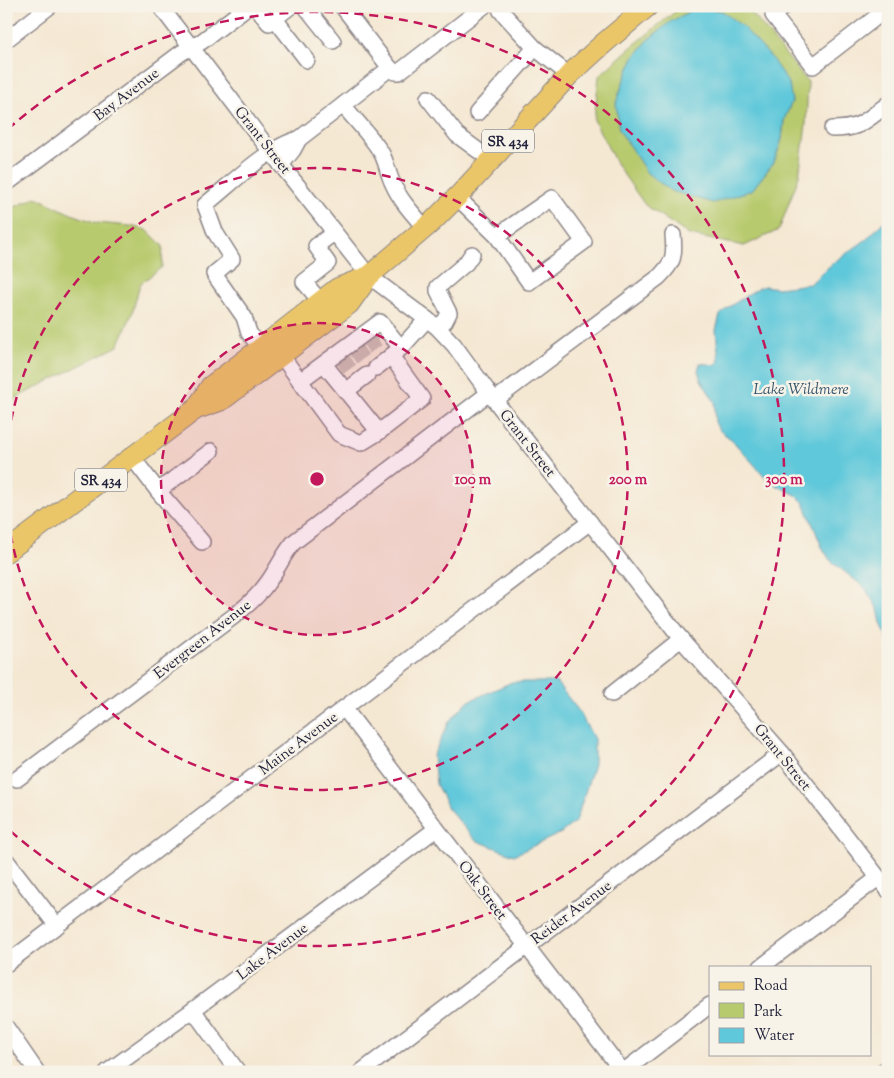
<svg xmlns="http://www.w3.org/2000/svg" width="894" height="1078" font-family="'Sorts Mill Goudy',serif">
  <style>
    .green { fill: #b8ca6e; stroke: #6d7654; fill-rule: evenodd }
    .water { fill: #5fc8da; stroke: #40758a }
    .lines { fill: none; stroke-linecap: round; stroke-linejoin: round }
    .minor-tunnel { stroke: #cbc0b5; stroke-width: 15; stroke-dasharray: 15 8; stroke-linecap: butt }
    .minor-casing { stroke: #8c8587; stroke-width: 18 }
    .major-casing { stroke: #8c8587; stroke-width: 22 }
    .minor { stroke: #fff; stroke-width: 15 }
    .major { stroke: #ebc669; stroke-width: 20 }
    .ring { fill: none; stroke: #c2185b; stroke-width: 2.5; stroke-dasharray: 9 6 }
    .labels { text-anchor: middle; stroke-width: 5; stroke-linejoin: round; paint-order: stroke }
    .shield { fill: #f7f3e8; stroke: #62616f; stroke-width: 1 }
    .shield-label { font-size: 14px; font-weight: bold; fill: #22223b }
    .street-label { font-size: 15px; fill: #22223b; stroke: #f7f3e8 }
    .water-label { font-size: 16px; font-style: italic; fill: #34546b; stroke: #f7f3e8 }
    .centre { fill: #c2185b; stroke: #f7f3e8; stroke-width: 2.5 }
    .ring-label { font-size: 15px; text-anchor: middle; font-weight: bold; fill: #c2185b; stroke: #f7f3e8; stroke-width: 5; stroke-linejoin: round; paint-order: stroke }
  </style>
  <rect width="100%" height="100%" fill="#f7f3e8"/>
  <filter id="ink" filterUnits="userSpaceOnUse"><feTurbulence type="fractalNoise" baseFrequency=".02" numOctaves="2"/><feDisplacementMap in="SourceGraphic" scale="10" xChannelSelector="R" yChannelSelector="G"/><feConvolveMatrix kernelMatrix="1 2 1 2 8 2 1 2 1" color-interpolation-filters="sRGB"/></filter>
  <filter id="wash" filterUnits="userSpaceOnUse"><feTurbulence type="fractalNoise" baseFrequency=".0096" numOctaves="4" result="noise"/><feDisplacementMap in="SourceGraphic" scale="20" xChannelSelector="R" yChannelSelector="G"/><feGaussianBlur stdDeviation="1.12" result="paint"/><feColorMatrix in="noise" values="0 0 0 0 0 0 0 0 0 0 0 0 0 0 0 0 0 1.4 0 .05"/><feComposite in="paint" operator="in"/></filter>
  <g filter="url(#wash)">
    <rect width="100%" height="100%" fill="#f5e8d3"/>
    <!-- green -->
    <g class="green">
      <path d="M682,6H746L808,82L806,124L799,176L779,230L744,246L689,235L645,205L617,165L594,120L599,76L629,49ZM634,57L792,101L784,120L782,139L774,162L752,190L616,103L624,80Z"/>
      <polygon points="36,197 69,213 97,223 130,226 147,230 163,246 162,267 140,284 132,314 118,346 16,398 6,411 6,211"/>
    </g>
    <!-- water -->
    <g class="water">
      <polygon points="697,7 722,11 743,27 770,56 789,84 792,101 784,120 782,139 774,162 752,190 713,203 671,191 647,173 619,130 616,103 624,80 634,57 649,39 670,22"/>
      <polygon points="888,217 888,640 881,623 878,609 865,588 830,560 822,547 804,503 796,495 770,482 731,439 719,430 715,422 715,402 701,380 698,371 700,363 715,365 719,361 716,330 720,315 726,309 758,288 765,286 777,288 810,284 833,263 867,239"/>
      <polygon points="512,682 556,682 578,710 594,739 594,764 576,821 561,833 514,855 475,840 448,808 436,784 433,756 449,722 467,702"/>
    </g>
  </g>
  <g filter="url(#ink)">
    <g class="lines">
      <!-- minor-tunnel -->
      <g class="minor-tunnel">
        <polyline points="367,337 378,353"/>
        <polyline points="354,347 371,371"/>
        <polyline points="341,357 352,372"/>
      </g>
      <defs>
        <g id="minor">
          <polyline points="160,6 271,152 369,276 437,327 454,345 489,393 681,639 782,753 888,890"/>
          <polyline points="255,6 269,23 291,6"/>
          <polyline points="305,6 333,41"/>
          <polyline points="342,6 390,68 343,105"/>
          <polyline points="499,6 501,11 535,48"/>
          <polyline points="784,6 773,15 813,66 888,8"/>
          <polyline points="275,19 307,60"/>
          <polyline points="6,40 50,6"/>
          <polyline points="390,68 395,72 399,72 484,6"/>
          <polyline points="428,98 457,135 491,160"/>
          <polyline points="477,113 535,48 569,75"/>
          <path d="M832,129C861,129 865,121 888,104"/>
          <path d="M281,165L293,150L299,139L343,105C356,121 372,137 382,154C387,164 388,174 393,184C400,200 413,214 425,228"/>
          <polyline points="6,184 181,53 201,42 248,6"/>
          <polyline points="457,197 497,236 529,282 584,242 552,198 497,236"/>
          <polyline points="321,302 304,282 328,263 316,246 334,233"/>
          <polyline points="437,327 445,321 449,313 438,291 438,287 466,263 472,254"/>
          <path d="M261,348L249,333L244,317L214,274L232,259L215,232L205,205C230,185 269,146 299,139"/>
          <polyline points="281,355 300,381 380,322 401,348 427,319"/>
          <polyline points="324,364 379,432"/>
          <polyline points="376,368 391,356"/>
          <polyline points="300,381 339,434 361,443 379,432 422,399 391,356 401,348"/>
          <polyline points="346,391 367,375"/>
          <path d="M495,400L659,277C674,262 675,256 673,235"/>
          <polyline points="132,457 158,491 211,451"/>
          <polyline points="158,491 202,542"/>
          <polyline points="612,694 681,639"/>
          <polyline points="344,708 623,1072 710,1005"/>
          <path d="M17,779L238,613C249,604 260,594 268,582C278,568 283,555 294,542L489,393"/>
          <polyline points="6,860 57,926"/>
          <polyline points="6,964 590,522"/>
          <polyline points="761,967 878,878"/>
          <polyline points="193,1010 238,1072"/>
          <polyline points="6,1027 37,1072"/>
          <polyline points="107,1072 193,1010 436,829"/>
          <polyline points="361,1072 782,753"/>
          <polyline points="882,1072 888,1068"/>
        </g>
        <g id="major">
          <polyline points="196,409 211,386 261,348 338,288 369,276"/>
          <polyline points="6,552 196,409 222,400 349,304 369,276 432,222 462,192 569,75 603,44 648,6"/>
        </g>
      </defs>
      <!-- minor casing -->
      <use href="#minor" class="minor-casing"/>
      <!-- major casing -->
      <use href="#major" class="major-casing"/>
      <!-- minor -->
      <use href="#minor" class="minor"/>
      <!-- major -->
      <use href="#major" class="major"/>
    </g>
  </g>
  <!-- distance rings -->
  <circle cx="317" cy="479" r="156" fill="#c2185b" fill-opacity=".12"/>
  <g class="ring">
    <circle cx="317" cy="479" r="156"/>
    <path d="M6 465A311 311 0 1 1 6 493"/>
    <path d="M8 129A467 467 0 1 1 8 829"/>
  </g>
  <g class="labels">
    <!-- shield labels -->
    <g class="shield">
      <rect x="482" y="129.5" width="52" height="23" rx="4"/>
      <rect x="75" y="468.5" width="52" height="23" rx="4"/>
    </g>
    <g class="shield-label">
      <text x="508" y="146">SR 434</text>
      <text x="101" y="485">SR 434</text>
    </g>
    <!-- street labels -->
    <g class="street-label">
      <text transform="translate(126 94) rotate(-37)" y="5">Bay Avenue</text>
      <text transform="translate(263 140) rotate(52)" y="5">Grant Street</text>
      <text transform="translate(528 443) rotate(52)" y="5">Grant Street</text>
      <text transform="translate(202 639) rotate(-38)" y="5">Evergreen Avenue</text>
      <text transform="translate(298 743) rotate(-37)" y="5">Maine Avenue</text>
      <text transform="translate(783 757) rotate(51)" y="5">Grant Street</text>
      <text transform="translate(483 890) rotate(53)" y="5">Oak Street</text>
      <text transform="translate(571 912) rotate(-37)" y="5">Reider Avenue</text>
      <text transform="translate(272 951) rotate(-37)" y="5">Lake Avenue</text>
    </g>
    <!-- water labels -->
    <g class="water-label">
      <text x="801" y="394">Lake Wildmere</text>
    </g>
  </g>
  <circle cx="317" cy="479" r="8" class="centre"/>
  <g class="ring-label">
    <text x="473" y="484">100 m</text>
    <text x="628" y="484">200 m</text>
    <text x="784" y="484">300 m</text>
  </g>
  <!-- margin -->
  <rect width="894" height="1078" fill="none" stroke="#f7f3e8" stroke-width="25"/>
  <!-- legend -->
  <rect x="709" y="966" width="162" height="90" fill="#f7f3e8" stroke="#a29fa3"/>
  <rect x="719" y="982" width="25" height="8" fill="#ebc669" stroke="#a29fa3"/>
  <text x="754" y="990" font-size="15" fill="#22223b">Road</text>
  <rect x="719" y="1003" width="25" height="15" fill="#b8ca6e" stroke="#a29fa3"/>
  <text x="754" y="1016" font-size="15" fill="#22223b">Park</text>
  <rect x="719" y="1028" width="25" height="15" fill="#5fc8da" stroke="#a29fa3"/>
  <text x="754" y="1040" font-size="15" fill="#22223b">Water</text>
</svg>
